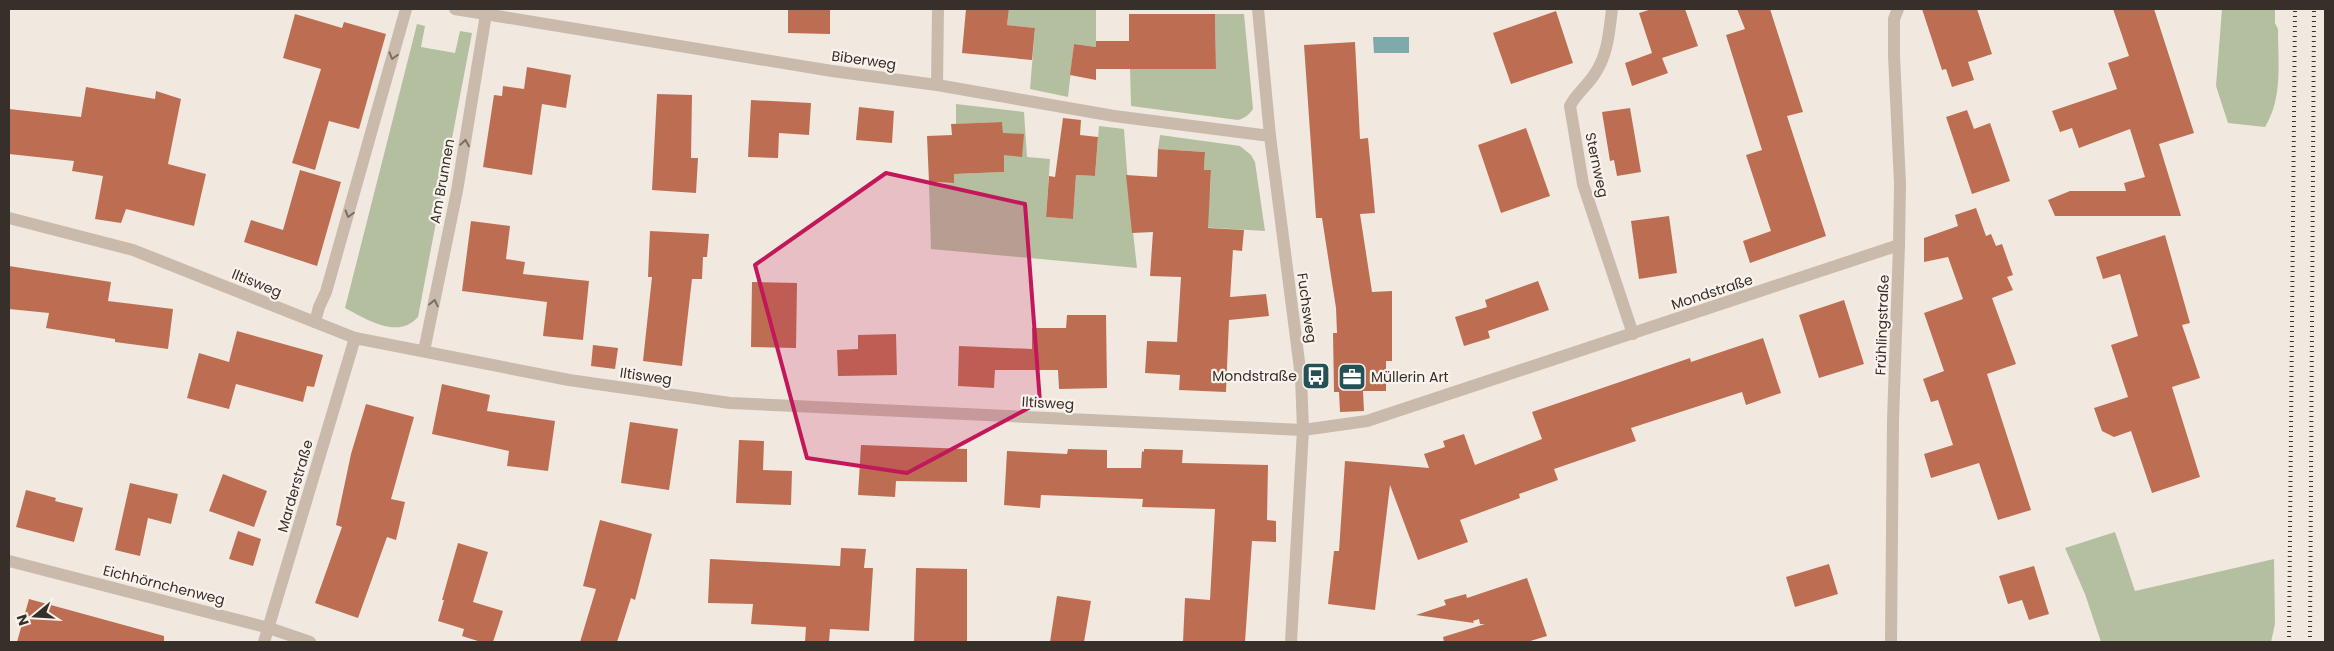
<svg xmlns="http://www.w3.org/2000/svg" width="2334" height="651" font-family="Poppins,sans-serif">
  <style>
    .green { fill: #b4bfa0 }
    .water { fill: #80a9ac }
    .building { fill: #bd6e52 }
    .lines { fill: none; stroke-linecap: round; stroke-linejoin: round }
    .minor { stroke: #c9baac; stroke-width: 12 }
    .rail { stroke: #372f2a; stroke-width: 4; stroke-dasharray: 1 4; stroke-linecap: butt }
    .oneway { stroke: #796e64 }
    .marked { fill: #c2185b; fill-opacity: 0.2; stroke: #c2185b; stroke-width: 4; stroke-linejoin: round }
    .labels { text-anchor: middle; stroke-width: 4.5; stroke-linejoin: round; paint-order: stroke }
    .street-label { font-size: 14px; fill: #372f2a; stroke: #f9f3ec }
    .poi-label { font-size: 14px; fill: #372f2a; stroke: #f9f3ec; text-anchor: end }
  </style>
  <rect width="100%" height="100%" fill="#f1e9df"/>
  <!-- green -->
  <g class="green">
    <polygon points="1009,9 1096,9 1096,47 1074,44 1068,97 1030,89 1035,28 1007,25"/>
    <path d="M2222,9H2275V23L2278,29C2278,62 2283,98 2265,127L2228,123L2216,86Z"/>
    <path d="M1215,14H1244L1253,109C1249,115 1245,118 1238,120L1131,106L1130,69H1216Z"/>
    <path d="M417,24L425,26L421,47L455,53L460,31L472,33L418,317C398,340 366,319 345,308Z"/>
    <polygon points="956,104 1024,112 1027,157 1050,159 1046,217 1073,219 1076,175 1095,176 1099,126 1124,129 1130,211 1210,193 1211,171 1204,170 1205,152 1158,149 1160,135 1240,146 1251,155 1255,162 1265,231 1132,223 1137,268 931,249 929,184 954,183 954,174 1004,172 1002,122 956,124"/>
    <polygon points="2115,532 2135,591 2274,559 2275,624 2271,642 2101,642 2085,594 2065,548"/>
  </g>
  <!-- water -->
  <polygon class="water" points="1373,37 1409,37 1409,53 1374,53"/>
  <!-- building -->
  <g class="building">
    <polygon points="788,9 830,9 830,34 788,33"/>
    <polygon points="966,9 1009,9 1007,25 1035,28 1032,60 962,53"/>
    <polygon points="1652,9 1685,9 1698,46 1662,58 1668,73 1632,86 1625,63 1652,53 1639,13"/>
    <polygon points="1737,9 1770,9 1803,112 1787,116 1826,236 1750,263 1743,241 1771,231 1746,155 1762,150 1726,35 1745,29"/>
    <polygon points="1922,9 1977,9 1992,54 1968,62 1974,80 1952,87 1946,69 1942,70"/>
    <polygon points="2113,9 2154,9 2194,133 2159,144 2181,216 2055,216 2048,200 2070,191 2126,191 2124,183 2145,177 2130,129 2079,148 2072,128 2060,132 2052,111 2117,89 2108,63 2129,56"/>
    <polygon points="1556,11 1573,63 1511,84 1493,33"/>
    <polygon points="295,14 342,28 344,22 386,34 359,129 329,121 315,170 292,163 321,69 283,58"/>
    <polygon points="1129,14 1215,14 1216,69 1096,69 1096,80 1070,75 1074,44 1096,47 1096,41 1129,41"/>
    <polygon points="1355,42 1360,139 1368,138 1375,213 1360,214 1372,292 1392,291 1392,361 1386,361 1386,391 1363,391 1364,411 1340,412 1339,392 1334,392 1333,333 1337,333 1336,308 1322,218 1316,218 1304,45"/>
    <polygon points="527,67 571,75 566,108 542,104 532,175 483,167 494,95 502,96 503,86 524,89"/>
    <polygon points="86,87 155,99 156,91 181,99 168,164 206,174 194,226 126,209 121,223 95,219 103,176 72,171 74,161 9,154 9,109 81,117"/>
    <polygon points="657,94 692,95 691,158 698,158 696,193 652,190"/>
    <polygon points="751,100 811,103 809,135 779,133 778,158 748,157"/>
    <polygon points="859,107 894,111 892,143 856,140"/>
    <polygon points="1630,108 1641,172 1617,176 1614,160 1610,161 1602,112"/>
    <polygon points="1967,110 1974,129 1990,123 2010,181 1972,194 1946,117"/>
    <polygon points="1063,118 1081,120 1080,135 1098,137 1095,176 1076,175 1073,219 1046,217 1049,176 1055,177"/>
    <polygon points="1002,122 1003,133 1024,134 1022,157 1004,155 1004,172 954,174 954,183 929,182 927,136 952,135 951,124"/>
    <polygon points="1526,128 1550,196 1501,213 1478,145"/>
    <polygon points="1158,149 1205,152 1204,170 1211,170 1208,228 1244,230 1242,251 1233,250 1230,297 1266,294 1269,316 1229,320 1226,392 1179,390 1180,375 1145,373 1147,341 1177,342 1181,277 1150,276 1153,232 1132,233 1126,175 1157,177"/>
    <polygon points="300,170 341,182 317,266 244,242 251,220 283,230"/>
    <polygon points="1976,208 1986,236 1991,234 1996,246 2002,244 2013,275 2007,277 2013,290 1992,298 2016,364 1987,374 2031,510 1998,520 1979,463 1931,478 1924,454 1953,445 1938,400 1931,402 1923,379 1944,371 1924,313 1963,299 1948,257 1924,262 1924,238 1958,226 1955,215"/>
    <polygon points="1669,216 1677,273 1639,279 1631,221"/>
    <polygon points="471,221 510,226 506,259 525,262 523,274 589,281 583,340 543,336 547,302 462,291"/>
    <polygon points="650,231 709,234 707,257 703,257 702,279 692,279 682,366 643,361 652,277 648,277"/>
    <polygon points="2165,235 2190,323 2182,325 2200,378 2172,387 2200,477 2152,493 2131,431 2114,437 2102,431 2094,408 2128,397 2111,345 2138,336 2120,274 2103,279 2096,257"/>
    <polygon points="9,266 111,282 108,301 173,309 168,349 115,342 115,339 46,328 49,313 9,309"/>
    <polygon points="1538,281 1549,310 1488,331 1490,338 1464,346 1455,317 1487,307 1485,300"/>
    <polygon points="752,282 797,283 796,348 751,347"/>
    <polygon points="1844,300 1864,364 1819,378 1799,315"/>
    <polygon points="1067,315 1106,315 1107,388 1059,389 1058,370 995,370 994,388 958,386 959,346 1032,349 1032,328 1066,328"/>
    <polygon points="237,331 323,355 314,387 307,386 303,402 236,384 229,409 187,398 199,353 229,362"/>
    <polygon points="896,334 897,375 838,376 837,350 858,349 858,335"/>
    <polygon points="1763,338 1781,393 1746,405 1742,392 1631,428 1636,441 1554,469 1558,480 1519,494 1520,498 1460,520 1468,542 1418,560 1390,485 1375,610 1328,604 1334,551 1339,551 1345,461 1429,468 1424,454 1445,447 1443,441 1464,434 1475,465 1542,439 1532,412 1690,358 1691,362"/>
    <polygon points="593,345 618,348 615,369 591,366"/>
    <polygon points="442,384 490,395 487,411 555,421 548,471 507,466 509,451 432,434"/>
    <polygon points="366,404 414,417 391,499 405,502 396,540 387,537 358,618 315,603 342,527 336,525 351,454"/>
    <polygon points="630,422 678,429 669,490 621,483"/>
    <polygon points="739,440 764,441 763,470 792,471 791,505 736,503"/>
    <polygon points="861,445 967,449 967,482 896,481 895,497 858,495"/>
    <polygon points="1068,449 1107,450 1107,468 1141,468 1142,451 1144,452 1144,449 1183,450 1182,463 1268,465 1267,520 1276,521 1276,542 1252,541 1245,642 1183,642 1185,598 1210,600 1215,509 1142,507 1143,499 1041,495 1040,508 1004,505 1007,451 1067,454"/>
    <polygon points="223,474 267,491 254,527 209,511"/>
    <polygon points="130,483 178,494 171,524 148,518 140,556 115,550"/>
    <polygon points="26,490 56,498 55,501 83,508 74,542 16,527"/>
    <polygon points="600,520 652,534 635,600 631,598 617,642 580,642 596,589 583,586"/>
    <polygon points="238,531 261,539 253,566 229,559"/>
    <polygon points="458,543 488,552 473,602 503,611 493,642 481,642 462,636 464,629 438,621 444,600 442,600"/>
    <polygon points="841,548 866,549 864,568 873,568 869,631 830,629 829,642 805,642 806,627 751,624 753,604 708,603 710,559 840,566"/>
    <polygon points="1829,564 1838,594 1795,607 1786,577"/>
    <polygon points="2034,566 2049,614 2029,620 2022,600 2008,604 1999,576"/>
    <polygon points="916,568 967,569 967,642 914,642"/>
    <polygon points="1527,578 1547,636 1527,642 1444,642 1443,637 1485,624 1480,624 1479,619 1473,621 1474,623 1416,615 1446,605 1444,600 1466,594 1467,598"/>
    <polygon points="1057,596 1091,601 1084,642 1050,642"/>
    <polygon points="29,599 164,636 164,642 17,642"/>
  </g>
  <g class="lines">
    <!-- minor -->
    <g class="minor">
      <polyline points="455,9 832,71 937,85 1114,116 1270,136"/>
      <polyline points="1258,9 1270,136 1301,377 1303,430 1291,642"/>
      <path d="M1612,9C1609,33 1608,55 1594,75C1587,86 1576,94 1570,106L1583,184L1633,334"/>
      <polyline points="937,85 938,9"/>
      <polyline points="9,218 133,250 355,338 569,380 730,403 1303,430 1367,421 1899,245"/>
      <polyline points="315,322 319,307 326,292 406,9"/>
      <polyline points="424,351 457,191 486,14"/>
      <polyline points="9,561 269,628 310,642"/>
      <polyline points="264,642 355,338"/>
      <polyline points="1891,642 1893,421 1899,245 1900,184 1894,56 1894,19 1898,9"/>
    </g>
    <!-- rail -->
    <g class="rail">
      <polyline points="2289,642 2295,9"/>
      <polyline points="2310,642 2314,9"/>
    </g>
  </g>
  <!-- one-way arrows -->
  <defs><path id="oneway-chevron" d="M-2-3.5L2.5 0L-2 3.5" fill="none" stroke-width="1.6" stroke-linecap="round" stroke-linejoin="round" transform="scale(1.25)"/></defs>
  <g class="oneway">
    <use href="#oneway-chevron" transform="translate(393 56) rotate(106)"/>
    <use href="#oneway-chevron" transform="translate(465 143) rotate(-81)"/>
    <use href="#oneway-chevron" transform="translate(349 214) rotate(106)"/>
    <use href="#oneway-chevron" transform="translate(434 303) rotate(-78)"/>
  </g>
  <!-- marked area -->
  <path class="marked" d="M886,173L1025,204L1040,402L907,473L807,458L755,265Z"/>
  <!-- icons -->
  <defs>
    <symbol id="bus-square" viewBox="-11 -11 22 22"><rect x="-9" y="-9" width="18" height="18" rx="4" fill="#235156" stroke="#f9f3ec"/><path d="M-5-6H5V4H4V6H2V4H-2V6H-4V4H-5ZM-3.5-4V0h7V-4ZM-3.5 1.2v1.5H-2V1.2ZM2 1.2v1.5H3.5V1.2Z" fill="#fff"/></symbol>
    <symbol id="office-square" viewBox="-11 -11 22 22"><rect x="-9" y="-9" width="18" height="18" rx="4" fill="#235156" stroke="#f9f3ec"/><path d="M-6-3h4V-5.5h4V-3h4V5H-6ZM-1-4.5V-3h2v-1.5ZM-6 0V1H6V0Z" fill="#fff"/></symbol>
  </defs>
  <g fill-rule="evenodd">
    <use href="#bus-square" x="1300" y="360" width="32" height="32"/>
    <use href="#office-square" x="1336" y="361" width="32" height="32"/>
  </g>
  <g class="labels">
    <!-- street labels -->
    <g class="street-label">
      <text transform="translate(864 60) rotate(8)" y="5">Biberweg</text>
      <text transform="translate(1597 165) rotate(78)" y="5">Sternweg</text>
      <text transform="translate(442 181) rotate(-80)" y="5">Am Brunnen</text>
      <text transform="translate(257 283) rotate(22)" y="5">Iltisweg</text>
      <text transform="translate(1712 292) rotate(-18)" y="5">Mondstraße</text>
      <text transform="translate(1307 308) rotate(82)" y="5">Fuchsweg</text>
      <text transform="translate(1882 325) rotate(-88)" y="5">Frühlingstraße</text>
      <text transform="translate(646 376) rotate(8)" y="5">Iltisweg</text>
      <text transform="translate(1048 403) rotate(3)" y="5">Iltisweg</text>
      <text transform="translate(295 486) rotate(-74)" y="5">Marderstraße</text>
      <text transform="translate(164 585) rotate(14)" y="5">Eichhörnchenweg</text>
    </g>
    <!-- poi labels -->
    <g class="poi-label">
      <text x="1297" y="381">Mondstraße</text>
      <text x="1371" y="382" text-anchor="start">Müllerin Art</text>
    </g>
  </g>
  <!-- border -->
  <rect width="2334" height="651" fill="none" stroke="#372f2a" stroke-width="20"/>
  <!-- north arrow -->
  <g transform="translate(35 616) rotate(252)" stroke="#f9f3ec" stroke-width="4" paint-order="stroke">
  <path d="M0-4L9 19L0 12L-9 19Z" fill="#372f2a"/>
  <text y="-8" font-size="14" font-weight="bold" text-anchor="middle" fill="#372f2a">N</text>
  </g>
</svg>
